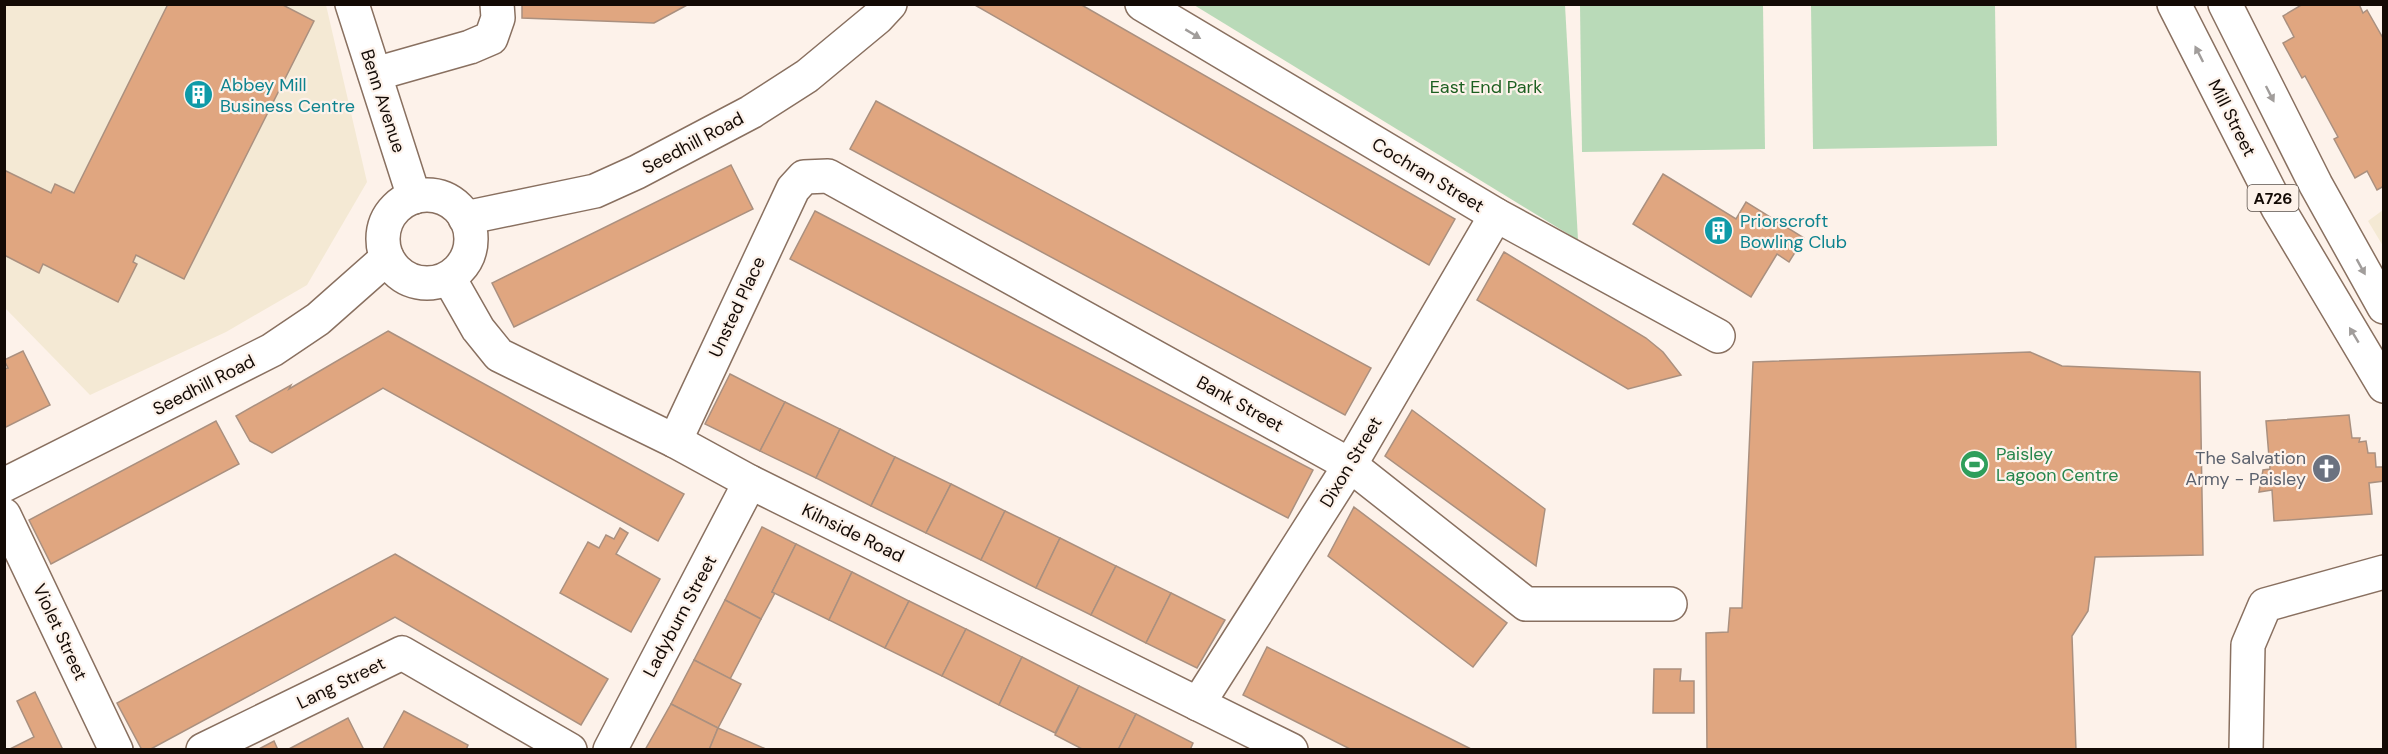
<svg xmlns="http://www.w3.org/2000/svg" width="2388" height="754" font-family="'DM Sans',sans-serif">
  <style>
    .commercial { fill: #f4e9d4 }
    .green { fill: #b9dab8 }
    .building { fill: #e0a680; stroke: #aa907f; stroke-width: 1.5 }
    .lines { fill: none; stroke-linecap: round; stroke-linejoin: round }
    .street-casing { stroke: #897060; stroke-width: 36 }
    .secondary-casing { stroke: #897060; stroke-width: 36 }
    .primary-casing { stroke: #897060; stroke-width: 36 }
    .street { stroke: #fff; stroke-width: 33 }
    .secondary { stroke: #fff; stroke-width: 33 }
    .primary { stroke: #fff; stroke-width: 33 }
    .oneway { fill: #a19d9b }
    .labels { text-anchor: middle; stroke-width: 4.5; stroke-linejoin: round; paint-order: stroke }
    .shield { fill: #fdf2ea; stroke: #59504a; stroke-width: 1.5 }
    .shield-label { font-size: 16px; font-weight: bold; fill: #130a05 }
    .culture-label { font-size: 18px; fill: #0d838f; stroke: #fdf2ea; text-anchor: start }
    .park-label { font-size: 18px; fill: #1c5f20; stroke: #fdf2ea }
    .street-label { font-size: 18px; fill: #130a05; stroke: #fdf2ea }
    .leisure-label { font-size: 18px; fill: #27864d; stroke: #fdf2ea; text-anchor: start }
    .worship-label { font-size: 18px; fill: #5b616d; stroke: #fdf2ea; text-anchor: end }
  </style>
  <rect width="100%" height="100%" fill="#fdf2ea"/>
  <!-- commercial -->
  <g class="commercial">
    <polygon points="5,5 326,5 367,182 307,285 226,332 90,395 5,308"/>
    <polygon points="2383,210 2383,246 2368,221"/>
  </g>
  <!-- green -->
  <g class="green">
    <polygon points="1194,5 1565,5 1578,240"/>
    <polygon points="1580,5 1763,5 1765,149 1582,152"/>
    <polygon points="1811,5 1995,5 1997,146 1813,149"/>
  </g>
  <!-- building -->
  <g class="building">
    <polygon points="168,4 281,4 314,21 184,279 136,255 133,262 137,264 118,302 43,264 39,273 4,255 4,170 51,193 55,184 74,193"/>
    <polygon points="522,4 689,4 654,23 522,18"/>
    <polygon points="973,4 1080,4 1455,219 1429,265"/>
    <polygon points="2303,4 2359,4 2363,13 2367,10 2384,40 2384,186 2377,190 2367,171 2355,178 2334,139 2338,137 2305,76 2302,78 2283,43 2294,37 2283,16"/>
    <polygon points="876,101 1371,368 1345,415 850,149"/>
    <polygon points="731,165 753,209 514,327 492,283"/>
    <polygon points="1663,174 1736,219 1746,202 1804,238 1789,262 1777,254 1751,297 1633,224"/>
    <polygon points="815,211 1313,470 1288,518 790,259"/>
    <polygon points="1504,252 1646,338 1663,352 1681,375 1628,389 1477,300"/>
    <polygon points="388,331 684,494 658,541 383,388 272,453 250,441 236,416 291,385 289,389"/>
    <polygon points="23,351 50,405 4,428 4,369 8,368 4,360"/>
    <polygon points="2030,352 2062,366 2200,372 2203,555 2095,557 2088,611 2072,636 2076,750 1707,750 1706,633 1728,632 1730,608 1742,608 1753,362"/>
    <polygon points="730,374 785,402 760,451 705,424"/>
    <polygon points="785,402 840,429 816,478 760,451"/>
    <polygon points="1412,410 1545,509 1536,566 1385,456"/>
    <polygon points="2349,415 2352,438 2360,438 2359,442 2366,441 2368,453 2375,453 2376,467 2384,467 2384,481 2369,483 2372,514 2274,521 2272,490 2259,492 2263,470 2270,469 2266,421"/>
    <polygon points="216,421 239,464 51,564 29,520"/>
    <polygon points="840,429 895,457 871,506 816,478"/>
    <polygon points="895,457 951,484 926,533 871,506"/>
    <polygon points="951,484 1005,511 981,560 926,533"/>
    <polygon points="1354,507 1507,623 1473,667 1328,556"/>
    <polygon points="1005,511 1060,538 1036,588 981,560"/>
    <polygon points="762,527 796,544 772,592 775,593 761,619 725,600"/>
    <polygon points="620,528 628,533 616,554 660,579 631,632 560,593 588,542 599,548 606,535 614,539"/>
    <polygon points="1060,538 1116,566 1091,615 1036,588"/>
    <polygon points="796,544 852,572 829,620 772,592"/>
    <polygon points="395,554 608,679 581,725 395,617 149,750 142,750 117,703"/>
    <polygon points="1116,566 1171,593 1146,643 1091,615"/>
    <polygon points="852,572 909,601 885,648 829,620"/>
    <polygon points="1171,593 1225,620 1197,668 1146,643"/>
    <polygon points="725,600 761,619 730,679 694,660"/>
    <polygon points="909,601 966,629 942,676 885,648"/>
    <polygon points="966,629 1022,657 999,705 942,676"/>
    <polygon points="1267,647 1473,750 1352,750 1243,695"/>
    <polygon points="1022,657 1079,686 1055,733 999,705"/>
    <polygon points="694,660 741,684 718,728 671,704"/>
    <polygon points="1654,669 1681,669 1680,681 1694,681 1694,713 1653,713"/>
    <polygon points="1079,686 1136,714 1118,750 1084,750 1055,735"/>
    <polygon points="35,692 63,750 8,750 34,737 17,701"/>
    <polygon points="671,704 718,728 709,750 645,750"/>
    <polygon points="404,711 468,745 466,750 383,749"/>
    <polygon points="1136,714 1193,743 1190,750 1118,750"/>
    <polygon points="348,718 364,750 287,750"/>
    <polygon points="718,728 768,750 709,750"/>
    <polygon points="274,741 278,750 257,750"/>
  </g>
  <g class="lines">
    <defs>
      <g id="street">
        <polyline points="352,4 414,197"/>
        <polyline points="1142,4 1496,215 1718,336"/>
        <polyline points="375,74 470,47 491,38 498,18 497,4"/>
        <polyline points="449,278 478,329 499,355 675,441 750,482 1291,750"/>
        <polyline points="675,441 793,189 804,177 828,176 1350,465 1526,604 1670,604"/>
        <polyline points="4,515 116,750"/>
        <polyline points="1198,704 1350,465 1496,215"/>
        <polyline points="203,750 402,653 570,750"/>
        <polyline points="610,750 750,482"/>
        <polyline points="2246,750 2248,645 2265,605 2384,572"/>
      </g>
      <g id="secondary">
        <circle cx="427" cy="239" r="44"/>
        <polyline points="465,218 595,191 637,172 751,112 807,76 877,18 890,4"/>
        <polyline points="4,485 272,350 318,319 387,258"/>
      </g>
      <g id="primary">
        <polyline points="2174,4 2278,208 2384,386"/>
        <polyline points="2225,4 2316,185 2384,307"/>
      </g>
    </defs>
    <!-- street casing -->
    <use href="#street" class="street-casing"/>
    <!-- secondary casing -->
    <use href="#secondary" class="secondary-casing"/>
    <!-- primary casing -->
    <use href="#primary" class="primary-casing"/>
    <!-- street -->
    <use href="#street" class="street"/>
    <!-- secondary -->
    <use href="#secondary" class="secondary"/>
    <!-- primary -->
    <use href="#primary" class="primary"/>
  </g>
  <!-- one-way arrows -->
  <defs><path id="oneway-solid" d="M-6-.8H1V-3.2L6.5 0L1 3.2V.8H-6Z" transform="scale(1.5)"/></defs>
  <g class="oneway">
    <use href="#oneway-solid" transform="translate(1193 34) rotate(31)"/>
    <use href="#oneway-solid" transform="translate(2199 54) rotate(-117)"/>
    <use href="#oneway-solid" transform="translate(2270 94) rotate(63)"/>
    <use href="#oneway-solid" transform="translate(2361 267) rotate(61)"/>
    <use href="#oneway-solid" transform="translate(2354 335) rotate(-121)"/>
  </g>
  <!-- icons -->
  <defs>
    <symbol id="building-disc" viewBox="-11 -11 22 22"><circle r="9.5" fill="#0f9aa8" stroke="#fdf2ea"/><path d="M-4-6H4V6H1V3H-1V6H-4ZM-2.5-4.3h1.7v1.8h-1.7ZM.8-4.3h1.7v1.8H.8ZM-2.5-1h1.7V.8h-1.7ZM.8-1h1.7V.8H.8Z" fill="#fff"/></symbol>
    <symbol id="stadium-disc" viewBox="-11 -11 22 22"><circle r="9.5" fill="#2e9e5b" stroke="#fdf2ea"/><path d="M0-5a6.5 5 0 1 0 0 10a6.5 5 0 1 0 0-10ZM-3.5-1.8h7v3.6h-7Z" fill="#fff"/></symbol>
    <symbol id="church-disc" viewBox="-11 -11 22 22"><circle r="9.5" fill="#6b7280" stroke="#fdf2ea"/><path d="M-1.2-6h2.4v3.5h3.3v2.4h-3.3V6h-2.4V-.1h-3.3v-2.4h3.3Z" fill="#fff"/></symbol>
  </defs>
  <g fill-rule="evenodd">
    <use href="#building-disc" x="182" y="78" width="33" height="33"/>
    <use href="#building-disc" x="1702" y="214" width="33" height="33"/>
    <use href="#stadium-disc" x="1958" y="448" width="33" height="33"/>
    <use href="#church-disc" x="2310" y="452" width="33" height="33"/>
  </g>
  <g class="labels">
    <!-- shield labels -->
    <rect class="shield" x="2247.5" y="185" width="51" height="26" rx="4.5"/>
    <g class="shield-label">
      <text x="2273" y="204">A726</text>
    </g>
    <!-- culture labels -->
    <g class="culture-label">
      <text x="220" y="91">Abbey Mill<tspan x="220" dy="21">Business Centre</tspan></text>
      <text x="1740" y="227">Priorscroft<tspan x="1740" dy="21">Bowling Club</tspan></text>
    </g>
    <!-- park labels -->
    <g class="park-label">
      <text x="1486" y="93">East End Park</text>
    </g>
    <!-- street labels -->
    <g class="street-label">
      <text transform="translate(383 101) rotate(72)" y="6">Benn Avenue</text>
      <text transform="translate(2232 118) rotate(63)" y="6">Mill Street</text>
      <text transform="translate(693 143) rotate(-28)" y="6">Seedhill Road</text>
      <text transform="translate(1428 175) rotate(31)" y="6">Cochran Street</text>
      <text transform="translate(737 307) rotate(-65)" y="6">Unsted Place</text>
      <text transform="translate(204 385) rotate(-27)" y="6">Seedhill Road</text>
      <text transform="translate(1240 404) rotate(29)" y="6">Bank Street</text>
      <text transform="translate(1351 462) rotate(-59)" y="6">Dixon Street</text>
      <text transform="translate(853 533) rotate(26)" y="6">Kilnside Road</text>
      <text transform="translate(680 616) rotate(-62)" y="6">Ladyburn Street</text>
      <text transform="translate(60 632) rotate(65)" y="6">Violet Street</text>
      <text transform="translate(341 683) rotate(-26)" y="6">Lang Street</text>
    </g>
    <!-- leisure labels -->
    <g class="leisure-label">
      <text x="1996" y="460">Paisley<tspan x="1996" dy="21">Lagoon Centre</tspan></text>
    </g>
    <!-- worship labels -->
    <g class="worship-label">
      <text x="2306" y="464">The Salvation<tspan x="2306" dy="21">Army - Paisley</tspan></text>
    </g>
  </g>
  <!-- border -->
  <rect width="2388" height="754" fill="none" stroke="#130a05" stroke-width="12"/>
</svg>
